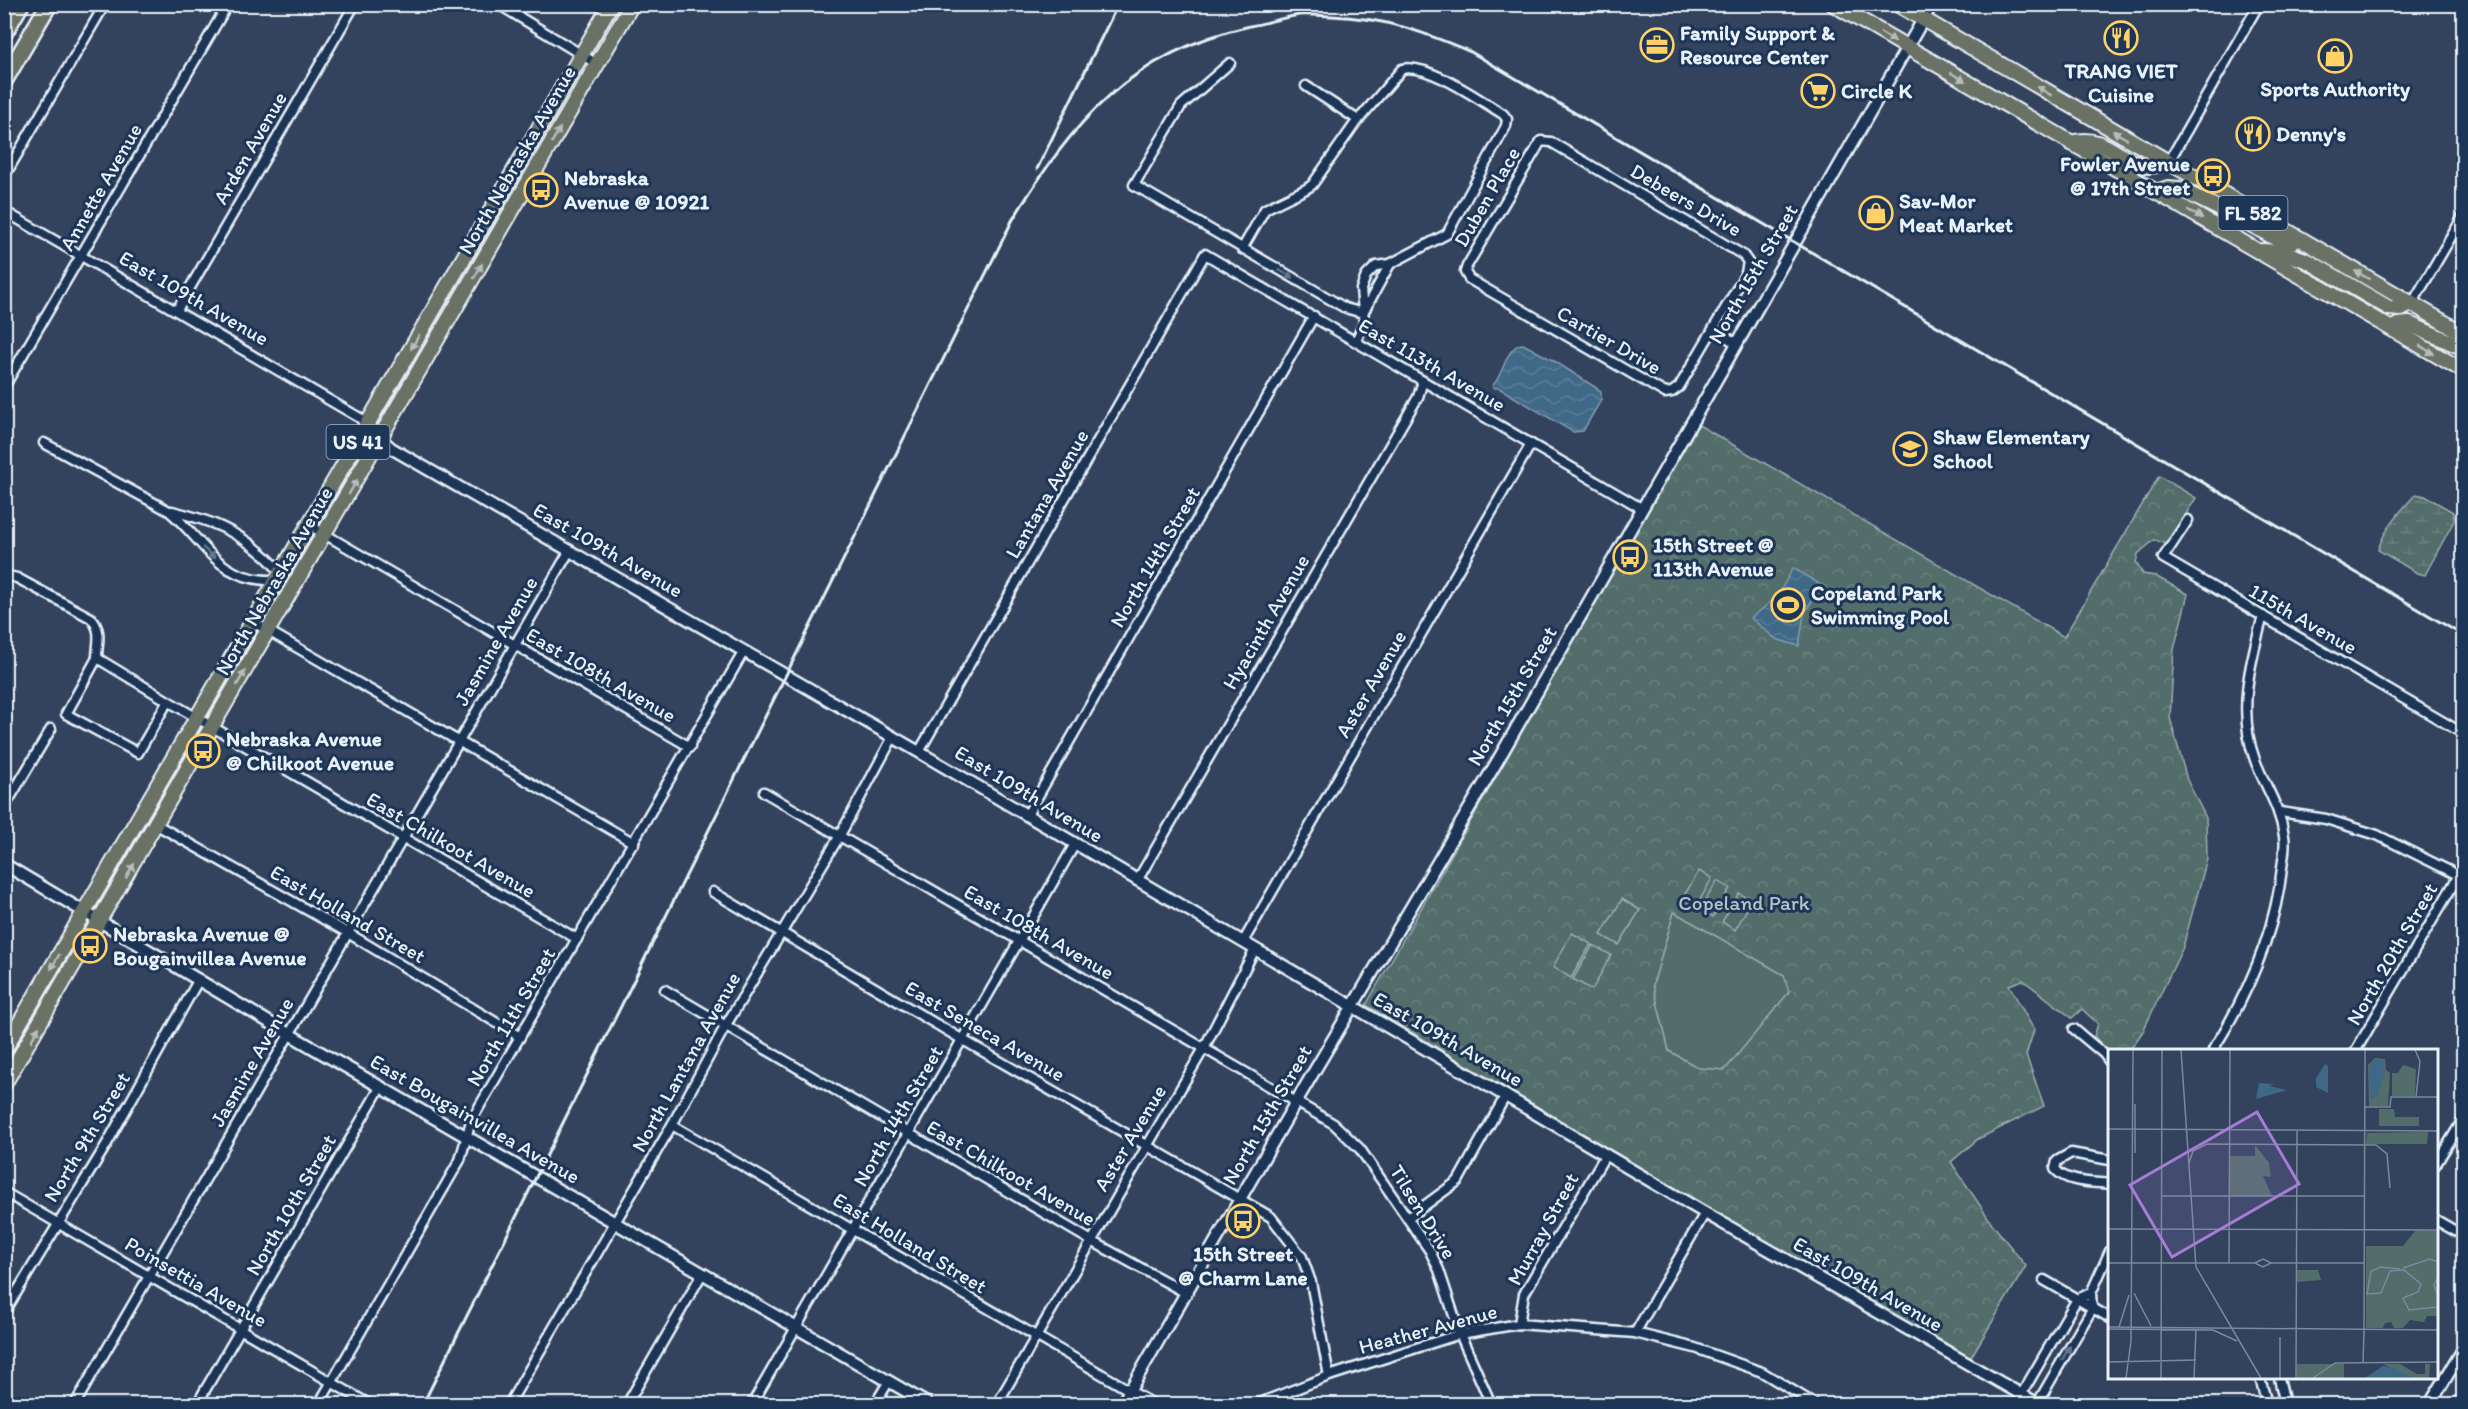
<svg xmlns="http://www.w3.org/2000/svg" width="2468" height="1409" font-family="Itim,sans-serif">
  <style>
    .wetland { fill: url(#wetland-marsh); stroke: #9dafb1; stroke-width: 1.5 }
    .park { fill: url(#park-crowns); stroke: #9dafb1; stroke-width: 1.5 }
    .garden { fill: #526d6a; stroke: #9dafb1; stroke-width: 1.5 }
    .water { fill: url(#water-waves); stroke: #839fb4; stroke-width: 1.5 }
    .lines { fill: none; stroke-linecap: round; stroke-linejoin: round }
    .minor-casing { stroke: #e8f1f8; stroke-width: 13 }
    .tertiary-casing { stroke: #e8f1f8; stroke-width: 15 }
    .primary-casing { stroke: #e8f1f8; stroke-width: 18 }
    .motorway-casing { stroke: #e8f1f8; stroke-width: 20 }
    .minor { stroke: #1d3557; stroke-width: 8 }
    .tertiary { stroke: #1d3557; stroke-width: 10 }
    .primary { stroke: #6b7165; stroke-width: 14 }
    .motorway { stroke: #6b7165; stroke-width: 15 }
    .rail { stroke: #e8f1f8; stroke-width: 3 }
    .oneway { fill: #b6bebd }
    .oneway2 { fill: #64778f }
    .labels { text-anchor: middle; stroke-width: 6; stroke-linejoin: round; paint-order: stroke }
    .shield { fill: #1d3557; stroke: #abb9c8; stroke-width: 1.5 }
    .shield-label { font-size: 20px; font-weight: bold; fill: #e8f1f8 }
    .poi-label { font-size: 21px; font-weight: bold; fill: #e8f1f8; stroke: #1d3557; text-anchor: start }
    .street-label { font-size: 21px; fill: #e8f1f8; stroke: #1d3557 }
    .park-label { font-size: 21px; fill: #b4c3c6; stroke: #1d3557 }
    .inset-road { fill: none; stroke: #7b899c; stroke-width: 1.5 }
    .view { fill: #a77bd6; fill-opacity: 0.15; stroke: #a77bd6; stroke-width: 3 }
    .inset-edge { fill: none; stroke: #e8f1f8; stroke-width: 3 }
  </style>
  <defs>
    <pattern id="wetland-marsh" width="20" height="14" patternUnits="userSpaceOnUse" patternTransform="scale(1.5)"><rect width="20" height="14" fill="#526d6a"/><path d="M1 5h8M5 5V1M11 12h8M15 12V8" fill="none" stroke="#6b8280"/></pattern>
    <pattern id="park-crowns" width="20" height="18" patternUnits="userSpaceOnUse" patternTransform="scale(1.5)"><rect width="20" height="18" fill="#526d6a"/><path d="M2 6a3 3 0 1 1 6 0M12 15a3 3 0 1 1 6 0" fill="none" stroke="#6b8280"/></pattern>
    <pattern id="water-waves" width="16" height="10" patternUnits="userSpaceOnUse" patternTransform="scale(1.5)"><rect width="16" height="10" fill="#3f6887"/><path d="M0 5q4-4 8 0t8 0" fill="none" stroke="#5b7e99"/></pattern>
  </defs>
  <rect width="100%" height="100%" fill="#33435e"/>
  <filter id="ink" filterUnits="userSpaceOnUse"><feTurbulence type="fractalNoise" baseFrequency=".0167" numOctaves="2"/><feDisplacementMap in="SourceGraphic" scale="12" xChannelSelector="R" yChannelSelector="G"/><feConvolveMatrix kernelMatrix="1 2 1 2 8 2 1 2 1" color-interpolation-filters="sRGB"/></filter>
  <g filter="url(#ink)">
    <!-- wetland -->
    <path class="wetland" d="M2416,494L2425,496L2453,512L2455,519L2425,575L2417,573L2378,550C2384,529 2401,510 2416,494Z"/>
    <!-- park -->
    <polygon class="park" points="1697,424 2064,637 2159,476 2196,498 2167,544 2154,540 2138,554 2136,563 2143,574 2155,576 2188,594 2174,649 2170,718 2187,780 2206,818 2207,859 2183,947 2143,1031 2130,1050 2109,1052 2094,1036 2098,1024 2082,1009 2072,1018 2023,980 2009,985 2034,1030 2026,1055 2044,1106 1978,1139 1951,1162 1993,1225 2026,1266 1968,1362 1366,1005"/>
    <!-- garden -->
    <g class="garden">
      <polygon points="1699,871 1712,878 1696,907 1682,899"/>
      <polygon points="1717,881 1730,888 1713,917 1700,909"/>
      <polygon points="1739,893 1752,901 1735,930 1722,922"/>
      <polygon points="1622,899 1640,910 1619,945 1601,935"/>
      <polygon points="1674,912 1784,975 1789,992 1725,1070 1699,1068 1669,1051 1653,985"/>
      <polygon points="1572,933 1591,944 1571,978 1553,967"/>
      <polygon points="1593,945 1611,955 1592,990 1573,979"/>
    </g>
    <!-- water -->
    <g class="water">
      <path d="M1523,344L1556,362L1601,391V400L1583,431L1573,432L1499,388H1493V385C1504,375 1505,346 1523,344Z"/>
      <polygon points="1793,568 1821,585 1804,614 1799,646 1776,639 1751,618 1777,597"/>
    </g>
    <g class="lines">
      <defs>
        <g id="minor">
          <polyline points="498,4 597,64"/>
          <polyline points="1230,63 1181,106 1134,185 1345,308 1363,313"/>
          <polyline points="1306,86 1358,120"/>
          <polyline points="2168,163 2259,4"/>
          <polyline points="4,177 105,4"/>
          <polyline points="4,211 360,418 367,426"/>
          <path d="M1242,249L1265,209L1306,189L1312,185L1354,125L1402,69C1427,62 1481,101 1503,114L1507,119L1506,126L1447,234L1390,264L1376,266L1366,276L1361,289L1364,323L1356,341"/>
          <polyline points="2412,304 2464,215"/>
          <polyline points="177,310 355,4"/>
          <polyline points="1363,313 1390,264"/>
          <polyline points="1713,329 1679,387 1672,392 1665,393 1469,279 1465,272 1467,266 1541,141 1551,142 1743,255 1748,262 1746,273 1713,329 1736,343"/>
          <polyline points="4,387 228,4"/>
          <path d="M44,443L169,511C207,543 218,583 278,580"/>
          <path d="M172,511C209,520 236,530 265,556C271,561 276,568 282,573"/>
          <polyline points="2188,520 2163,558 2464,734"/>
          <polyline points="309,525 690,747"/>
          <path d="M4,575L17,578L91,618C103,632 97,642 97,658"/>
          <polyline points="253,622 634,843"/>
          <polyline points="168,701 97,658 66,714 138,753 168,701 577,939"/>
          <polyline points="919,752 1205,254 1641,508"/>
          <polyline points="764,792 1334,1124 1360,1149 1430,1251 1439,1270 1460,1334 1491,1404"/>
          <polyline points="4,808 51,729"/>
          <polyline points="2280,812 2326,819 2377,835 2462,877"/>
          <polyline points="1027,815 1314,316"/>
          <polyline points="157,825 348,933 520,1037"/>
          <polyline points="1137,881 1418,397 1423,381"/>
          <polyline points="713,892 963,1040 1271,1217 1302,1257 1311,1282 1329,1376"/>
          <polyline points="1243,942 1531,444"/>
          <polyline points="665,990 1090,1240 1186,1293"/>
          <polyline points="2074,1029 2104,1054 2110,1062"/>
          <path d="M2213,1050C2248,994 2275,934 2282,868C2283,858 2286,846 2284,836C2280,806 2265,787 2255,760C2237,712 2250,663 2263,616"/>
          <polyline points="2356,1050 2459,875"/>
          <polyline points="672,1125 1153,1404"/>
          <path d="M2110,1160L2071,1153L2057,1161L2055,1169C2066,1183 2093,1182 2110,1184"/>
          <polyline points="2436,1164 2464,1118"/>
          <polyline points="4,1192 369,1404"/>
          <polyline points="1409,1217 1458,1181 1506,1095"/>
          <polyline points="2436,1220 2464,1236"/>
          <polyline points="2044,1280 2110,1318"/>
          <polyline points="2091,1293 2110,1251"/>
          <polyline points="4,1313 105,1147 199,979"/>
          <polyline points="1519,1324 1524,1294 1606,1154"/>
          <polyline points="1635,1333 1705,1213"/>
          <polyline points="2260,1378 2267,1404"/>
          <polyline points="2279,1378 2285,1404"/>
          <polyline points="2021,1395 2077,1299 2091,1293 2092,1309 2037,1404"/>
          <polyline points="75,1404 570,550"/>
          <polyline points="197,1404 381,1086"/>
          <polyline points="319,1404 460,1160 471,1121 744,651"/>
          <polyline points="509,1404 672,1125 726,1025 839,837 893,737"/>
          <polyline points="627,1404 702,1274"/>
          <polyline points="752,1404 1075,844"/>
          <polyline points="875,1404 889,1381"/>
          <polyline points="997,1404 1203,1050 1255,949"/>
          <polyline points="1257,1404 1329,1376 1460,1334 1519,1324 1635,1333 1695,1348 1762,1372 1815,1404"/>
        </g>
        <g id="tertiary">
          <polyline points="367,426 391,448 919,752 1705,1213 2038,1404"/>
          <polyline points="4,864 289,1034 928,1404"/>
          <polyline points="1122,1404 1296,1102 1498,760 1932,4"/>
          <polyline points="2430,1404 2464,1348"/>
        </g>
        <g id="primary">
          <polyline points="1833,4 2464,371"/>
          <polyline points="1897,4 2464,334"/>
          <path d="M2071,143C2108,133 2120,165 2148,166C2154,166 2162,164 2168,163"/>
          <polyline points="2156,192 2168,188 2179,189 2245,221 2280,241 2289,243 2298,239"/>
          <polyline points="2263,251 2286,253 2308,261 2389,308 2400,309 2412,304"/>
          <polyline points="2393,329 2398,325 2409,324 2464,348"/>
          <polyline points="4,1050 611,4"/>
          <polyline points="4,1084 632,4"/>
        </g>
        <g id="motorway">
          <polyline points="4,33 21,4"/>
          <polyline points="4,81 49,4"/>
        </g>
      </defs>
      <!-- minor casing -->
      <use href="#minor" class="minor-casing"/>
      <!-- tertiary casing -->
      <use href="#tertiary" class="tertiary-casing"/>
      <!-- primary casing -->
      <use href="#primary" class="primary-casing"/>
      <!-- motorway casing -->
      <use href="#motorway" class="motorway-casing"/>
      <!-- minor -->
      <use href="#minor" class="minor"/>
      <!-- tertiary -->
      <use href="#tertiary" class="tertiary"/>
      <!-- primary -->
      <use href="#primary" class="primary"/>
      <!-- motorway -->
      <use href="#motorway" class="motorway"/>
      <!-- rail -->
      <g class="rail">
        <polyline points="1037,169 1118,4"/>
        <path d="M1012,221C1073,121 1130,53 1250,26C1266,23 1282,18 1299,15C1309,14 1320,16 1331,16C1385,18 1421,31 1471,52L2464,636"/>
        <polyline points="423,1404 1015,215"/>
      </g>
    </g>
    <!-- one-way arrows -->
    <defs><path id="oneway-solid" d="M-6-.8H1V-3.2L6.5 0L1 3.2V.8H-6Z" transform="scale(1.5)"/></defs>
    <g class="oneway">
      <use href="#oneway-solid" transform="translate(1888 37) rotate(30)"/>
      <use href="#oneway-solid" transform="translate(1958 77) rotate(30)"/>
      <use href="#oneway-solid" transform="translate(2044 91) rotate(-149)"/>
      <use href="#oneway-solid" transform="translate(556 135) rotate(-60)"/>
      <use href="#oneway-solid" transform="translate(2120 135) rotate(-150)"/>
      <use href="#oneway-solid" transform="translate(2195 214) rotate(30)"/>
      <use href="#oneway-solid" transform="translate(478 271) rotate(-60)"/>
      <use href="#oneway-solid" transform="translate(2362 275) rotate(-150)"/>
      <use href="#oneway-solid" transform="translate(415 342) rotate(120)"/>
      <use href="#oneway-solid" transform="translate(2427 350) rotate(31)"/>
      <use href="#oneway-solid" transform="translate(353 487) rotate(-60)"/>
      <use href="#oneway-solid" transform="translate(241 678) rotate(-60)"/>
      <use href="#oneway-solid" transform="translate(130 871) rotate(-60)"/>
      <use href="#oneway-solid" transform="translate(55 962) rotate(120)"/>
      <use href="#oneway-solid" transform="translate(35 1034) rotate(-60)"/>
    </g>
    <g class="oneway2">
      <use href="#oneway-solid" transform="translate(1286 274) rotate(30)"/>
      <use href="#oneway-solid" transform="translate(209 553) rotate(42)"/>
      <use href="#oneway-solid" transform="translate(2066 1353) rotate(-60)"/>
    </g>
  </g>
  <!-- icons -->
  <defs>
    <symbol id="restaurant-ring" viewBox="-11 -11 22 22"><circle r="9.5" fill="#1d3557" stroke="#ffd166" stroke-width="1.5"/><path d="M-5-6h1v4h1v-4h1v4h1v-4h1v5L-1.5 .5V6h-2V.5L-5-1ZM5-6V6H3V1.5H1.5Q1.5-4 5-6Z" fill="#ffd166"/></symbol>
    <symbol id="office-ring" viewBox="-11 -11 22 22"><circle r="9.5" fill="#1d3557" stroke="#ffd166" stroke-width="1.5"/><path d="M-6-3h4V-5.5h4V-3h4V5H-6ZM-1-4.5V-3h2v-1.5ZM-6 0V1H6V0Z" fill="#ffd166"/></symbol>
    <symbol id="shop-ring" viewBox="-11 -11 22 22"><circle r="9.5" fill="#1d3557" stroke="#ffd166" stroke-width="1.5"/><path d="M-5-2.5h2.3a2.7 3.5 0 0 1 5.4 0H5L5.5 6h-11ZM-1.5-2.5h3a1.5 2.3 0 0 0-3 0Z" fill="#ffd166"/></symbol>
    <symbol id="supermarket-ring" viewBox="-11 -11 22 22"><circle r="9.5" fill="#1d3557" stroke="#ffd166" stroke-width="1.5"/><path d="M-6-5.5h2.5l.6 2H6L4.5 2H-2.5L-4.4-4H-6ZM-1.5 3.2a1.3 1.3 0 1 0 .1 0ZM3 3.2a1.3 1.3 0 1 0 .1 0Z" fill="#ffd166"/></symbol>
    <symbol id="bus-ring" viewBox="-11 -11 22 22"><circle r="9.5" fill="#1d3557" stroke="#ffd166" stroke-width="1.5"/><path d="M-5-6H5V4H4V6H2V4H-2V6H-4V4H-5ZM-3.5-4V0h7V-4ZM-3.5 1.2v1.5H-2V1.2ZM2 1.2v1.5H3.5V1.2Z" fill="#ffd166"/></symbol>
    <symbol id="school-ring" viewBox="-11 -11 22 22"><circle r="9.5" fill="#1d3557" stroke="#ffd166" stroke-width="1.5"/><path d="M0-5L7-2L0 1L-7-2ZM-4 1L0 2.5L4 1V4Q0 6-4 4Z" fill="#ffd166"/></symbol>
    <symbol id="stadium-ring" viewBox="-11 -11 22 22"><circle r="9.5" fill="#1d3557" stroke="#ffd166" stroke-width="1.5"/><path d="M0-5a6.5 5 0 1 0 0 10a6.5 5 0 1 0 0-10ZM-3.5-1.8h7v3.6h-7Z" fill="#ffd166"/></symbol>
  </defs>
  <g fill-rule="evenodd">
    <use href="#restaurant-ring" x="2102" y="19" width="38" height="38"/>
    <use href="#office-ring" x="1638" y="26" width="38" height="38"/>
    <use href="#shop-ring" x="2316" y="37" width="38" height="38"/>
    <use href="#supermarket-ring" x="1799" y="72" width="38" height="38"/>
    <use href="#restaurant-ring" x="2234" y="115" width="38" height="38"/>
    <use href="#bus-ring" x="2194" y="157" width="38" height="38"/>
    <use href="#bus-ring" x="522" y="171" width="38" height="38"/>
    <use href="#shop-ring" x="1857" y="194" width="38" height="38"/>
    <use href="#school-ring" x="1891" y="430" width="38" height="38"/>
    <use href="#bus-ring" x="1611" y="538" width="38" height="38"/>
    <use href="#stadium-ring" x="1769" y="586" width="38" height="38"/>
    <use href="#bus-ring" x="184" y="732" width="38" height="38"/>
    <use href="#bus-ring" x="71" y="927" width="38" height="38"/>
    <use href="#bus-ring" x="1224" y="1202" width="38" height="38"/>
  </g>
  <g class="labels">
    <!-- shield labels -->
    <g class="shield">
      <rect x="2218.5" y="196" width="69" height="34" rx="4.5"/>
      <rect x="326.5" y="425" width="63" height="34" rx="4.5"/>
    </g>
    <g class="shield-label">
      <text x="2253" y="220">FL 582</text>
      <text x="358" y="449">US 41</text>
    </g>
    <!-- poi labels -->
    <g class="poi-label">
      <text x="1680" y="40">Family Support &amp;<tspan x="1680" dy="24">Resource Center</tspan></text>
      <text x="2121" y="78" text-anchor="middle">TRANG VIET<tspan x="2121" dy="24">Cuisine</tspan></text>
      <text x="2335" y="96" text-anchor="middle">Sports Authority</text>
      <text x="1841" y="98">Circle K</text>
      <text x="2276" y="141">Denny's</text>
      <text x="2190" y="171" text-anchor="end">Fowler Avenue<tspan x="2190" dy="24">@ 17th Street</tspan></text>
      <text x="564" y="185">Nebraska<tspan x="564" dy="24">Avenue @ 10921</tspan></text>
      <text x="1899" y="208">Sav-Mor<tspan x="1899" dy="24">Meat Market</tspan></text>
      <text x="1933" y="444">Shaw Elementary<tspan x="1933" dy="24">School</tspan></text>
      <text x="1653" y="552">15th Street @<tspan x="1653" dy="24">113th Avenue</tspan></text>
      <text x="1811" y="600">Copeland Park<tspan x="1811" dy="24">Swimming Pool</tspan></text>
      <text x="226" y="746">Nebraska Avenue<tspan x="226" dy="24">@ Chilkoot Avenue</tspan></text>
      <text x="113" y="941">Nebraska Avenue @<tspan x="113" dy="24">Bougainvillea Avenue</tspan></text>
      <text x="1243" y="1261" text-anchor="middle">15th Street<tspan x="1243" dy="24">@ Charm Lane</tspan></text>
    </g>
    <!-- street labels -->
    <g class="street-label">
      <text transform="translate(250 148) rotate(-60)" y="7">Arden Avenue</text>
      <text transform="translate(517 160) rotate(-60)" y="7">North Nebraska Avenue</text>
      <text transform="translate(101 187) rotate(-60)" y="7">Annette Avenue</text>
      <text transform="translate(1487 197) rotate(-60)" y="7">Duben Place</text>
      <text transform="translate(1686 200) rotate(30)" y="7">Debeers Drive</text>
      <text transform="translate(1753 274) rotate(-60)" y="7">North 15th Street</text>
      <text transform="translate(194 298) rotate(30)" y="7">East 109th Avenue</text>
      <text transform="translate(1609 340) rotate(30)" y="7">Cartier Drive</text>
      <text transform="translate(1432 365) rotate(30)" y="7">East 113th Avenue</text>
      <text transform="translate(1047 494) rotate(-60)" y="7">Lantana Avenue</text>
      <text transform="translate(608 550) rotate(30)" y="7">East 109th Avenue</text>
      <text transform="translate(1155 557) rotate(-60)" y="7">North 14th Street</text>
      <text transform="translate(274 581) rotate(-60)" y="7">North Nebraska Avenue</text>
      <text transform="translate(2303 619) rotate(30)" y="7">115th Avenue</text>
      <text transform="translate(1266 622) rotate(-60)" y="7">Hyacinth Avenue</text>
      <text transform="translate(496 641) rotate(-60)" y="7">Jasmine Avenue</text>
      <text transform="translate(601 675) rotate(30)" y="7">East 108th Avenue</text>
      <text transform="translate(1371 684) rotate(-60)" y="7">Aster Avenue</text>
      <text transform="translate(1512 696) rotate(-60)" y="7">North 15th Street</text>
      <text transform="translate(1029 794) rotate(31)" y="7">East 109th Avenue</text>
      <text transform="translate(451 845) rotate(30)" y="7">East Chilkoot Avenue</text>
      <text transform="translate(348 914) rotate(30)" y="7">East Holland Street</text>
      <text transform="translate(1039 932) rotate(30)" y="7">East 108th Avenue</text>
      <text transform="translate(2392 954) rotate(-60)" y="7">North 20th Street</text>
      <text transform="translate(511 1017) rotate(-60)" y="7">North 11th Street</text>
      <text transform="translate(985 1031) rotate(30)" y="7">East Seneca Avenue</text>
      <text transform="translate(1448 1039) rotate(30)" y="7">East 109th Avenue</text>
      <text transform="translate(252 1062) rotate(-60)" y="7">Jasmine Avenue</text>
      <text transform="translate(686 1062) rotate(-61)" y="7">North Lantana Avenue</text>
      <text transform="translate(1267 1115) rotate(-60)" y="7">North 15th Street</text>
      <text transform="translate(898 1116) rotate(-60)" y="7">North 14th Street</text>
      <text transform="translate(475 1119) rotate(30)" y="7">East Bougainvillea Avenue</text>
      <text transform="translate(87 1137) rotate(-59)" y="7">North 9th Street</text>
      <text transform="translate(1130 1138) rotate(-59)" y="7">Aster Avenue</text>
      <text transform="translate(1011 1173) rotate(30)" y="7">East Chilkoot Avenue</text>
      <text transform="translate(291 1205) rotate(-60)" y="7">North 10th Street</text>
      <text transform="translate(1423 1212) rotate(58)" y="7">Tilsen Drive</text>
      <text transform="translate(1543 1229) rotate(-61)" y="7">Murray Street</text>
      <text transform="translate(910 1243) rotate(31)" y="7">East Holland Street</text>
      <text transform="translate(196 1282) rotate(30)" y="7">Poinsettia Avenue</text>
      <text transform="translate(1868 1284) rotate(30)" y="7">East 109th Avenue</text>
      <text transform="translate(1428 1329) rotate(-15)" y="7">Heather Avenue</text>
    </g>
    <!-- park labels -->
    <g class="park-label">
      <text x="1744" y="910">Copeland Park</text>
    </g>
  </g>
  <!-- overview -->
  <g transform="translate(2108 1049)">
    <rect width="330" height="330" fill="#33435e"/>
    <path d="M320,83L319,95H258L259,84Z" fill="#526d6a"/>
    <path d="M295,16L308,20L307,47H284V24H290ZM271,60H286L287,68H311V77H271ZM147,96L161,114L163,128L155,127L164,147H122V107H147ZM308,181L330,182V267H319L316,273L302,271L295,279H286L283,273L277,274L275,279H258V197H295ZM189,221H210L213,231L189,233ZM189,315H236V329H189ZM275,315H292L309,325H317V315H322L321,329H305Z" fill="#526d6a"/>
    <path d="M267,9L277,10L278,21L282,24L280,57H261L260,16Z" fill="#526d6a"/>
    <path d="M266,10L275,11L277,22L270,46L263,50L261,21ZM217,15L220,17V44L208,38V29ZM151,34L167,35L161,37L179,41L148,50ZM275,317L287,319L305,329H257Z" fill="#3f6887"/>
    <path class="inset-road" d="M73,1L88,218L153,329M307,1L312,12L308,48M257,58H282L283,48H330M0,80L330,82M27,80V55M27,104V79M81,114L85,102L99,95L268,96L279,105L282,139M54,147H256M0,180L330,181M0,214H147L155,218L163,214M121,214L122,1M147,214L155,210L163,214H256M295,219L322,210L330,213M292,220L273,218L263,222L259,245L273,244L282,222L296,221L313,235L310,243L295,249L301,261L330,258M330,228L326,236L330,248M26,244L43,277M0,278L330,281M11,278L21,246M0,280L105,281L129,292M256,282L257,1M172,288V329M0,313L88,311M255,314L256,282M18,329L23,292L25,1M53,329L54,1M86,329L88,280M188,329L189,81M205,329L227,314L330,313"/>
    <path class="view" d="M149,63L191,135L64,208L22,136Z"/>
    <rect width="330" height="330" class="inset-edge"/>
  </g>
  <!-- margin -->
  <rect width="2468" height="1409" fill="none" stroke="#1d3557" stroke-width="24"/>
  <rect x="12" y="12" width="2444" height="1385" fill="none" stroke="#e8f1f8" stroke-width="2" filter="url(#ink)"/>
</svg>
